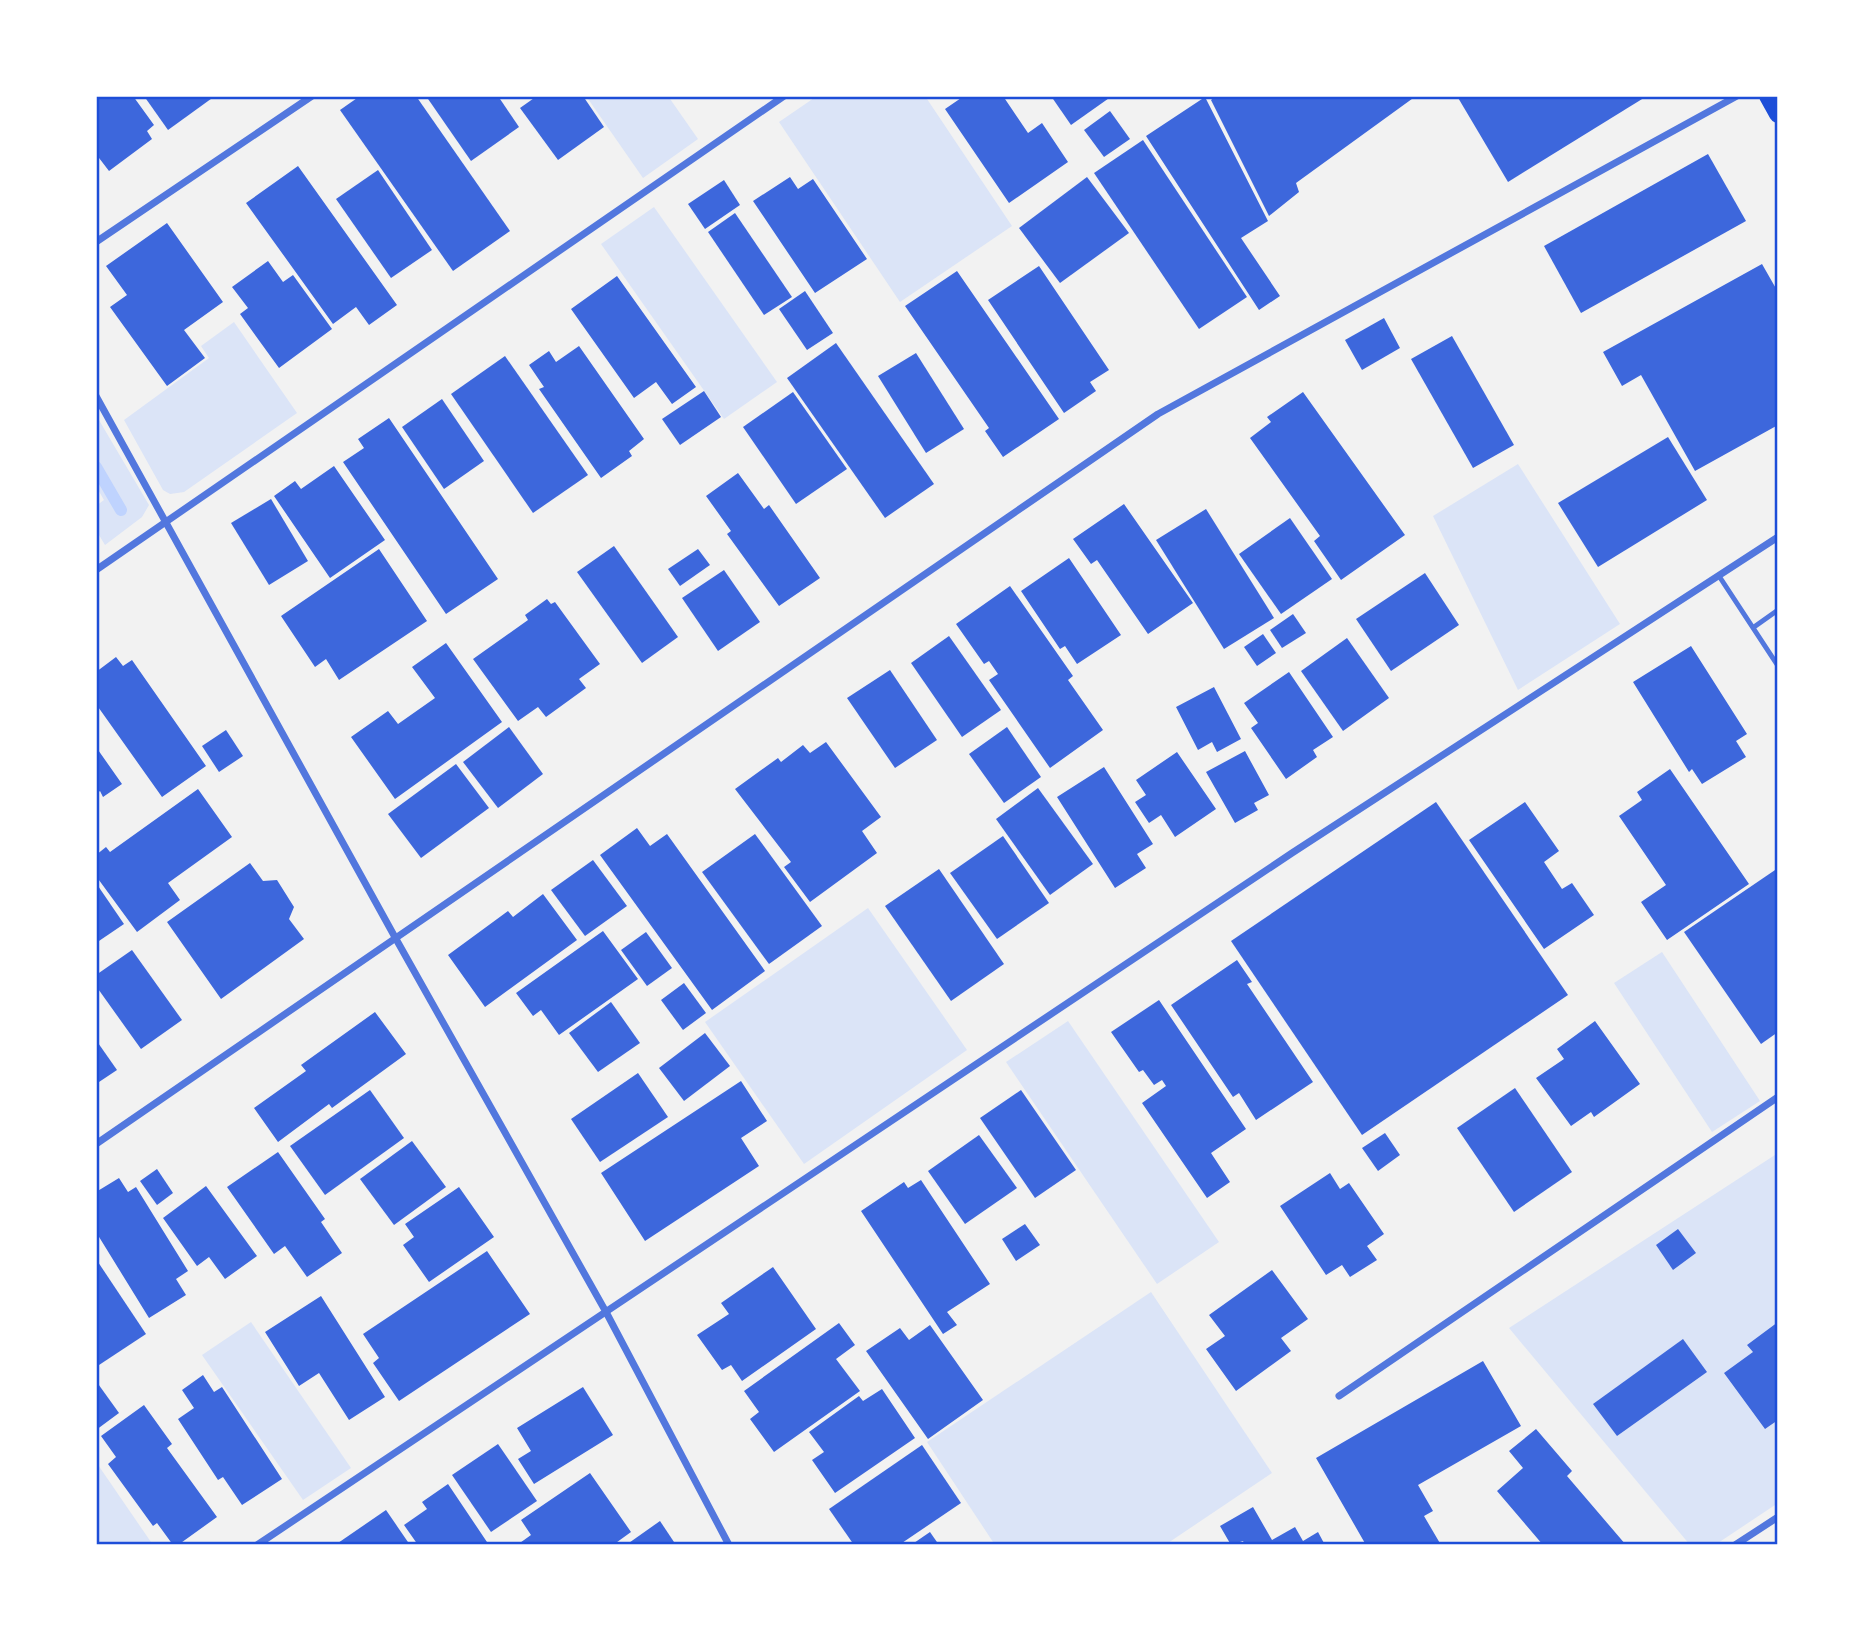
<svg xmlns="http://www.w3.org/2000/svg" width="1874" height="1641" font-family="Rubik,sans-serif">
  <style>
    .green { fill: #dbe4f7 }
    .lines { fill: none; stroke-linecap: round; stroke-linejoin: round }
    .stream { stroke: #bfd3fe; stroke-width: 12 }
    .building { fill: #3d67dc }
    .service { stroke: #5277de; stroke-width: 5 }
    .minor { stroke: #5277de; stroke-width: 7 }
    .primary { stroke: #1d4ed8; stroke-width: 18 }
    .neatline { fill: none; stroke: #1d4ed8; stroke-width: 2.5 }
  </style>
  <rect width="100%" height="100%" fill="#f2f2f2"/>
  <!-- green -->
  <g class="green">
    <polygon points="586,96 668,96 698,139 643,178"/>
    <polygon points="817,96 925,96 1012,226 900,302 779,122"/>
    <polygon points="654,207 777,382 724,419 601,244"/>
    <polygon points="234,322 297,413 184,492 170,494 163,490 124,420 209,358 201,346"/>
    <polygon points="96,415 149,505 142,517 105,545 96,530 96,506 104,500 96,486"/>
    <polygon points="1518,464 1620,624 1518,690 1433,516"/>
    <polygon points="868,908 967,1050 804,1164 705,1022"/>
    <polygon points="1662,952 1760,1101 1712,1132 1614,983"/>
    <polygon points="1068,1021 1219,1242 1157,1284 1006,1062"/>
    <polygon points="1778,1153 1778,1503 1715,1545 1690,1545 1509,1328"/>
    <polygon points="1151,1292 1272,1473 1165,1545 995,1545 927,1442"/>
    <polygon points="251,1322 351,1468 303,1500 202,1355"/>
    <polygon points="96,1462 153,1545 96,1545"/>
  </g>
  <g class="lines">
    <!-- stream -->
    <polyline class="stream" points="96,467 121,510"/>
  </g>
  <!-- building -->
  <g class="building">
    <polygon points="96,96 133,96 154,125 147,131 152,139 109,171 96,154"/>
    <polygon points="144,96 215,96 168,130"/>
    <polygon points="360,96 416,96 510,231 453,271 340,110"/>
    <polygon points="426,96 498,96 519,127 471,161"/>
    <polygon points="537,96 583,96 604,127 558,160 520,108"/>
    <polygon points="964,96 1003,96 1028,133 1042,123 1068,162 1009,203 945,109"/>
    <polygon points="1051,96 1112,96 1071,125"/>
    <polygon points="1216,96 1416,96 1296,183 1299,192 1269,216 1211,100"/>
    <polygon points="1457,96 1647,96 1508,182"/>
    <polygon points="1205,97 1268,221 1241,238 1280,296 1259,310 1146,136"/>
    <polygon points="1110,111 1130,139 1104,157 1084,130"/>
    <polygon points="1143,140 1247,297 1199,329 1094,173"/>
    <polygon points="1708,154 1746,221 1581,313 1544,246"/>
    <polygon points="298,166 397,305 369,325 356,307 333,324 246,203"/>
    <polygon points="378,170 432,250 391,278 336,199"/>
    <polygon points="790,177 798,189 813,179 867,259 815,293 753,201"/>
    <polygon points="1087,177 1129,233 1060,283 1019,228"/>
    <polygon points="724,180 740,205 705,229 688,204"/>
    <polygon points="735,213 792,297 764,315 708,232"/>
    <polygon points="167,223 223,302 184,330 205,358 167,386 110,307 127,295 106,266"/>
    <polygon points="268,261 283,282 293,275 332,329 279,368 240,314 248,308 232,287"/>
    <polygon points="1762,264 1778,292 1778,425 1695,471 1641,375 1622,386 1603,352"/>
    <polygon points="1039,266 1109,370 1090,382 1096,391 1064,413 988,300"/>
    <polygon points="957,271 1059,419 1003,457 985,431 989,428 905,306"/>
    <polygon points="617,276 696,387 672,404 656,382 634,398 571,309"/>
    <polygon points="805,291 833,333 807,350 779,309"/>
    <polygon points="1384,318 1400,348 1362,370 1345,340"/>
    <polygon points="1452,336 1514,445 1473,468 1411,359"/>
    <polygon points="836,343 934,484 885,518 787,378"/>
    <polygon points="579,346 644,439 629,451 632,456 601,478 539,389 544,387 529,365 549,351 556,362"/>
    <polygon points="916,353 964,429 926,453 878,376"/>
    <polygon points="505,356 588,475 533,513 451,394"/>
    <polygon points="704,391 721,417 680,445 662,419"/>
    <polygon points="793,392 847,469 796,504 743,427"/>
    <polygon points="1303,392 1405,535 1341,580 1314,541 1320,536 1250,438 1271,422 1267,417"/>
    <polygon points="442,399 484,461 444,489 402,427"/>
    <polygon points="389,418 498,579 446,614 343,462 364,448 358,439"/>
    <polygon points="1668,437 1707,500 1598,567 1558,503"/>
    <polygon points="334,466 385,540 330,578 274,496 295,481 301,489"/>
    <polygon points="738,473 764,509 769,505 820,578 779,606 727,534 731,531 706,496"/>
    <polygon points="271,499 308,561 269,585 231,523"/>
    <polygon points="1124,504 1193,603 1148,634 1097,560 1091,564 1073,539"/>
    <polygon points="1206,509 1274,618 1224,649 1156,540"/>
    <polygon points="1290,518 1332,579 1281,614 1239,554"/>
    <polygon points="614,546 678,637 642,663 577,572"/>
    <polygon points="379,549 427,621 339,680 326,659 315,667 281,616"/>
    <polygon points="698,549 710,565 680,586 668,569"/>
    <polygon points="1069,558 1121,635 1077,664 1065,646 1060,649 1021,591"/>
    <polygon points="724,570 760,622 718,651 682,598"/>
    <polygon points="1425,573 1459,625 1391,671 1356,619"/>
    <polygon points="1010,586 1073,676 1068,680 1103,730 1050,768 989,680 998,674 989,661 984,664 956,624"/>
    <polygon points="547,599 551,604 555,602 600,664 579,679 586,688 546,717 538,707 518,721 473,659 528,620 525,615"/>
    <polygon points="1293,614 1306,633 1282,648 1270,630"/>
    <polygon points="1263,634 1276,653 1257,666 1244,647"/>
    <polygon points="949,636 1001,710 962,737 911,663"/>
    <polygon points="1347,638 1389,698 1343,731 1301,671"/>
    <polygon points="446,643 502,722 395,799 351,737 388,711 398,724 435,698 412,667"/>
    <polygon points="1691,646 1747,734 1736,741 1746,757 1702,784 1692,769 1689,772 1633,682"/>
    <polygon points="116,657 123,666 132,660 206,766 162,797 96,704 96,672"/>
    <polygon points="890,670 937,740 895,768 847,698"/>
    <polygon points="1289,672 1333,737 1313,750 1317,757 1286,779 1251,728 1258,723 1244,703"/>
    <polygon points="1214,687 1241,739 1217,752 1212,742 1198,750 1176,707"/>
    <polygon points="509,727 543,774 498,808 463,762"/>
    <polygon points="1007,727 1041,777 1004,803 969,754"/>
    <polygon points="226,730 243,756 219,772 202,746"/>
    <polygon points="826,742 881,817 862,831 877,853 810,902 784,867 791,862 735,789 778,758 781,762 803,745 810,753"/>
    <polygon points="96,747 122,784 103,797 100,791 96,794"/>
    <polygon points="1245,751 1269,795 1254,803 1258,810 1235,823 1206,772"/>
    <polygon points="1177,752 1216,809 1175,837 1161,815 1149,823 1135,802 1146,795 1136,780"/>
    <polygon points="456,764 489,808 421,858 388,814"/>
    <polygon points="1104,767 1153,844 1137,854 1146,868 1115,888 1057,797"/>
    <polygon points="1670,769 1749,884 1667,940 1641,902 1666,885 1619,816 1642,800 1637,792"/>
    <polygon points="1038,788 1093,864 1050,895 996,819"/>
    <polygon points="198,789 232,837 168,883 180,900 137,932 96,876 96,855 106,847 110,852"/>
    <polygon points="1436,802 1568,995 1362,1135 1231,941"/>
    <polygon points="1525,802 1559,851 1544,862 1562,889 1572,883 1594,915 1544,949 1469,840"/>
    <polygon points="637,828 650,846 667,834 765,971 712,1010 600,855"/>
    <polygon points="755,834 822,926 769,964 702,872"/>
    <polygon points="1003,836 1049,903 997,939 950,873"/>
    <polygon points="593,860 627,906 585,936 551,890"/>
    <polygon points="250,863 263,881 277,880 294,907 289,919 304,939 221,999 167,922"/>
    <polygon points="1778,868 1778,1032 1761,1044 1684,932"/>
    <polygon points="939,869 1004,964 951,1001 885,906"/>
    <polygon points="96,883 124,924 96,943"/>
    <polygon points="543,894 577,940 485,1007 448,955 508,911 513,917"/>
    <polygon points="603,931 638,979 559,1035 541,1010 533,1016 516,993"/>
    <polygon points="646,932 672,968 647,986 621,950"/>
    <polygon points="132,950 182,1020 141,1049 96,986 96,975"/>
    <polygon points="1237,960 1252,982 1247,984 1313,1082 1256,1120 1239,1093 1233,1097 1171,1005"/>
    <polygon points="684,983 706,1013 683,1030 661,1000"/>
    <polygon points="1159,1000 1246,1129 1211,1153 1230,1182 1207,1198 1142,1103 1166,1086 1162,1080 1154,1085 1143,1070 1139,1072 1111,1032"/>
    <polygon points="611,1002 640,1043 598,1072 569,1033"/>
    <polygon points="375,1012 406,1054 332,1108 329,1104 278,1142 254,1108 306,1071 301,1065"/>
    <polygon points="1595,1021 1640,1084 1594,1117 1591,1112 1571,1126 1536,1078 1564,1059 1557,1049"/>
    <polygon points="705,1033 730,1066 684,1101 659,1068"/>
    <polygon points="96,1040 117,1070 96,1084"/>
    <polygon points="638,1073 668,1117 600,1162 571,1119"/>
    <polygon points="741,1081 767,1121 741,1138 759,1166 645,1241 601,1173"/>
    <polygon points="1515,1088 1572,1172 1514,1212 1457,1128"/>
    <polygon points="370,1090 404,1138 325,1195 290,1146"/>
    <polygon points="1021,1090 1076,1170 1035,1198 980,1118"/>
    <polygon points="1385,1133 1400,1155 1378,1171 1362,1148"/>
    <polygon points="979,1135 1017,1188 965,1224 928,1171"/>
    <polygon points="412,1141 446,1187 394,1225 360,1179"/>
    <polygon points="278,1152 325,1219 321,1222 342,1253 307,1277 285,1246 274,1254 227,1187"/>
    <polygon points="157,1169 173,1193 157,1205 140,1181"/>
    <polygon points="1330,1173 1340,1189 1349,1183 1384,1234 1367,1246 1377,1260 1350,1277 1342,1265 1326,1275 1280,1206"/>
    <polygon points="119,1178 128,1192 136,1187 188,1271 176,1279 186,1295 149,1318 96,1232 96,1213 99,1211 96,1208 96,1192"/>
    <polygon points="921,1180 990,1284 947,1312 957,1325 943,1334 861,1211 904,1182 908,1188"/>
    <polygon points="206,1186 257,1256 225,1279 209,1257 197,1266 163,1218"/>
    <polygon points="459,1187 494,1237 429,1282 403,1245 414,1237 405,1224"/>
    <polygon points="1025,1224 1040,1245 1016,1261 1002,1239"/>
    <polygon points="1678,1229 1696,1253 1673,1270 1656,1245"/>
    <polygon points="487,1251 530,1314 399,1401 373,1363 379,1358 363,1334"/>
    <polygon points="96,1259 146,1334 96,1367"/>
    <polygon points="773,1267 816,1329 742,1381 731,1365 722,1370 697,1335 729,1314 721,1303"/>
    <polygon points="1272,1270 1308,1319 1281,1338 1291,1351 1236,1391 1206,1349 1225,1336 1209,1315"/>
    <polygon points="321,1296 385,1397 349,1420 319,1373 299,1386 265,1332"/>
    <polygon points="1778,1322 1778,1420 1765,1429 1724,1373 1753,1352 1747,1345"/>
    <polygon points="839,1323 855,1345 836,1359 860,1391 774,1452 750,1419 759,1412 744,1391"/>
    <polygon points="930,1325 983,1400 928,1439 866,1351 900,1328 909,1340"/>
    <polygon points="1683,1339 1707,1372 1617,1436 1593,1404"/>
    <polygon points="1483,1361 1521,1426 1418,1485 1433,1511 1424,1516 1441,1545 1366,1545 1316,1458"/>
    <polygon points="203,1375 214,1392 222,1387 282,1479 242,1505 223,1477 218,1480 178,1419 194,1408 182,1390"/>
    <polygon points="96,1381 119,1413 96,1430"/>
    <polygon points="583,1387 613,1435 534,1484 518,1459 531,1451 517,1428"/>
    <polygon points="882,1389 915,1438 835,1493 812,1460 824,1452 809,1432 859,1396 863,1401"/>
    <polygon points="144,1405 172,1444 167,1448 217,1517 178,1545 173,1545 157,1523 153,1526 108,1464 116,1457 101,1436"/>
    <polygon points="1536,1429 1572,1471 1567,1476 1626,1545 1543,1545 1497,1491 1523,1468 1509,1451"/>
    <polygon points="498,1444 537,1501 491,1532 452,1475"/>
    <polygon points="922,1445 961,1503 899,1545 854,1545 829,1509"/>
    <polygon points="590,1473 631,1532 613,1545 517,1545 531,1535 521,1520"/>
    <polygon points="448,1484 489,1545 418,1545 404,1525 427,1509 422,1502"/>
    <polygon points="1253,1507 1272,1540 1295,1527 1303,1541 1318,1532 1325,1545 1245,1545 1243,1541 1231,1545 1220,1526"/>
    <polygon points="386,1510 410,1545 339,1545 338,1543"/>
    <polygon points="660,1521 676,1545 626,1545"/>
    <polygon points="930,1532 939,1545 911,1545"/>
  </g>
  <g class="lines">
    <!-- service -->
    <g class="service">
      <polyline points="1719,576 1778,666"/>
      <polyline points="1754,627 1778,610"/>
    </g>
    <!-- minor -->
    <g class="minor">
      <polyline points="96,242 312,96"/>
      <polyline points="96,396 396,939 606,1312 729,1545"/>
      <polyline points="96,570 784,96"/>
      <polyline points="96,1144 1158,414 1737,96"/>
      <polyline points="1339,1396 1778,1097"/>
      <polyline points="257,1545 1292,853 1778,537"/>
      <polyline points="1735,1545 1778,1517"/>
    </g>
    <!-- primary -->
    <polyline class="primary" points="1768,96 1778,114"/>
  </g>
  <!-- border -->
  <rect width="1874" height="1641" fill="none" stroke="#ffffff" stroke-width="196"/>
  <rect x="98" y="98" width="1678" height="1445" class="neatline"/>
</svg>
